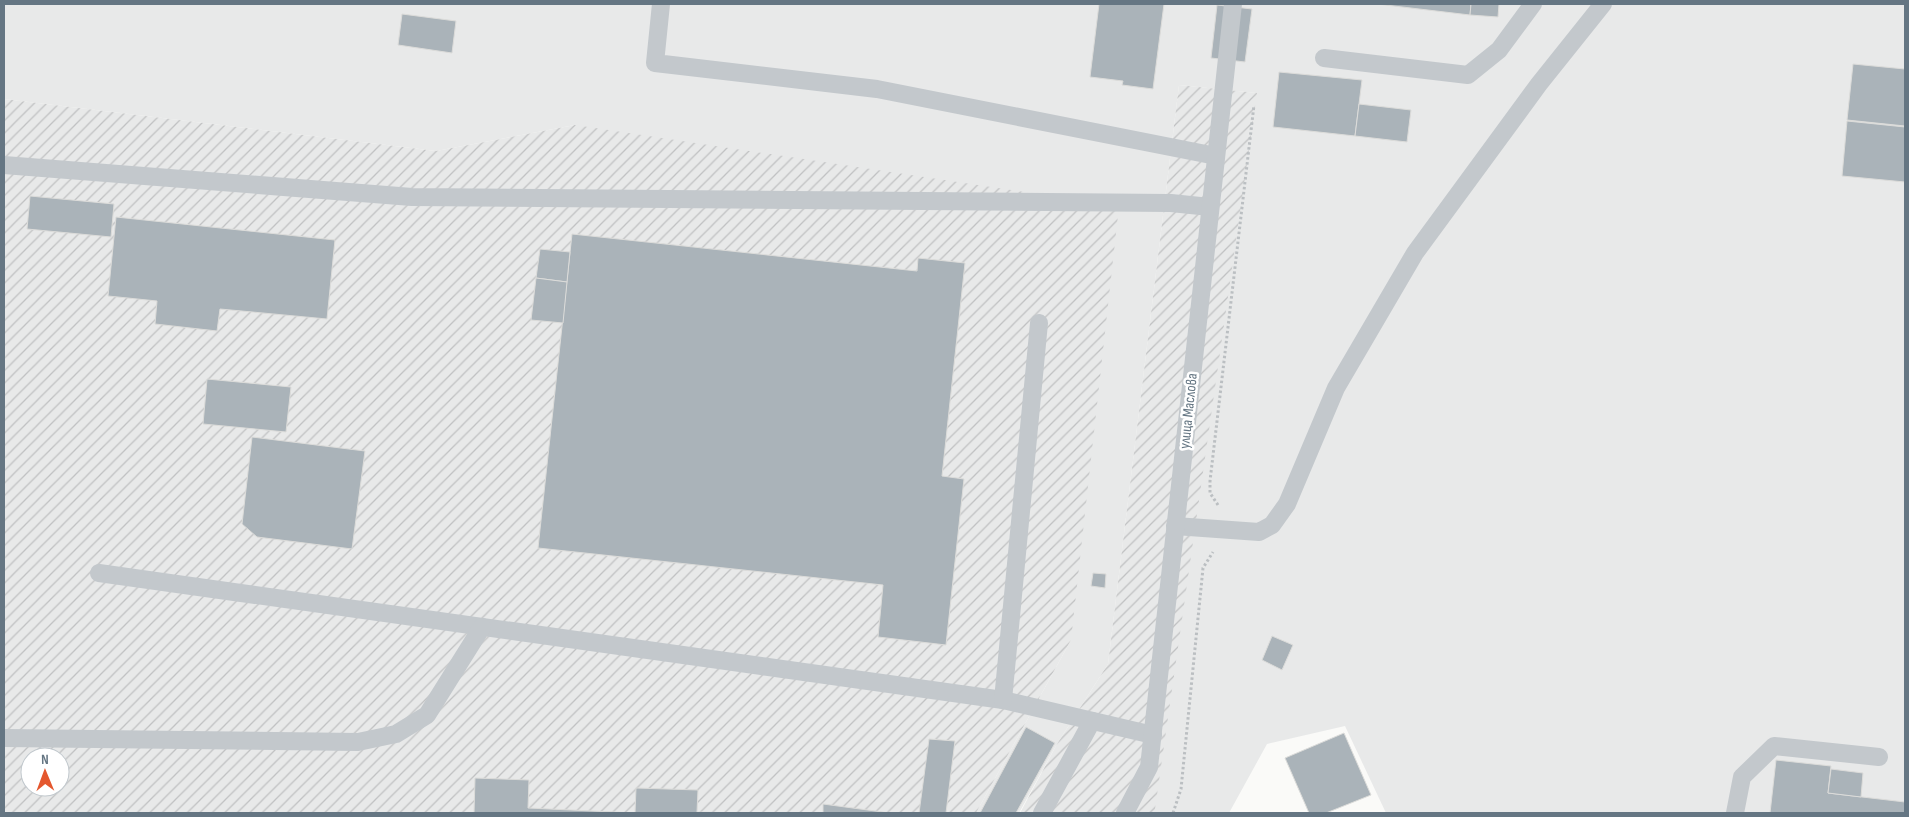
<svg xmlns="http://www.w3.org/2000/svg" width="1909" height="817" font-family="'Sofia Sans Condensed',sans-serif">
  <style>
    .built { fill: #e8e9e9 }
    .industrial { fill: url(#industrial-furrows); fill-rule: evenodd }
    .building { fill: #aab3b9; stroke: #dcdcda }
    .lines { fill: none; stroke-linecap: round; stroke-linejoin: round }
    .path { stroke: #bbbfc2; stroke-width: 3; stroke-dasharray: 2.5 2.5; stroke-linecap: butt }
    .service { stroke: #c3c8cc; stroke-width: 18 }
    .labels { text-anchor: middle; stroke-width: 5; stroke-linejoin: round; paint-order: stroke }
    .street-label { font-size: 15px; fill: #657683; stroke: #fff }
  </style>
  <defs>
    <pattern id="industrial-furrows" width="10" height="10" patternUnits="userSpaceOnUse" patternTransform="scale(1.25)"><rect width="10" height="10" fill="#e8e9e9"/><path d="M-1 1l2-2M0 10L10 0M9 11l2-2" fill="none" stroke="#c0c1c2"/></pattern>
  </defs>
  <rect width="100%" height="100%" fill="#fafaf8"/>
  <!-- built -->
  <polygon class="built" points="4,4 1905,4 1905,813 1386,813 1345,726 1267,744 1229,813 1153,813 1256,93 1179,85 1108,664 1057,744 1019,813 976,813 1071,640 575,125 436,151 4,99"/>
  <!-- industrial -->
  <g class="industrial">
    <polygon points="1179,85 1257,93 1155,809 1153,813 1020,813 1057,744 1108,664"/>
    <path d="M4,99L436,151L575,125L1119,206L1071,640L976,813H4ZM30,757H60V787H30Z"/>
  </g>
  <!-- building -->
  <g class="building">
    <polygon points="1099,4 1164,4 1153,89 1122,85 1123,81 1090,77"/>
    <polygon points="1377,4 1471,4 1470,15"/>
    <polygon points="1471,4 1499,4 1498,17 1470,15"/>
    <polygon points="1217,5 1252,9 1245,62 1211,58"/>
    <polygon points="402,14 456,21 452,53 398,45"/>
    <polygon points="1853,64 1905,69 1905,126 1847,120"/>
    <polygon points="1279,72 1362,80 1355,136 1273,127"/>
    <polygon points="1359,104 1411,110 1407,142 1355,136"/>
    <polygon points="1847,121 1905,127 1905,182 1842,176"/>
    <polygon points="30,196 114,204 111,237 27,229"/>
    <polygon points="116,217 335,240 327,319 220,309 217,331 155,324 157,301 108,296"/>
    <polygon points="572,234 917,271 918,258 965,263 942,476 964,479 946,645 878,637 883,585 538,548"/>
    <polygon points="540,249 570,252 567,282 536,278"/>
    <polygon points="536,278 567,282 563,323 531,320"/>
    <polygon points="207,379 291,387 286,432 203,424"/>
    <polygon points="252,437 365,451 352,549 257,537 242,524"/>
    <polygon points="1093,573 1106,574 1105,588 1091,586"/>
    <polygon points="1272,636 1293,645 1282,670 1262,660"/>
    <polygon points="1026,727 1055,743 1016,813 980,813"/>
    <polygon points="1344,733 1371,795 1326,813 1309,813 1285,758"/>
    <polygon points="929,739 955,741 946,813 919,813"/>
    <polygon points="1776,760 1831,766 1828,793 1905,802 1905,813 1770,813"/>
    <polygon points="1831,769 1863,773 1861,797 1828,793"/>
    <polygon points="475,778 529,780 528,808 635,813 636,788 698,790 697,812 737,813 474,813"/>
    <polygon points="823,804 890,813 823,813"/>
  </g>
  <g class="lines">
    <!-- path -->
    <g class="path">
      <polyline points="1218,505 1210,493 1210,481 1254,105"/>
      <polyline points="1173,813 1181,789 1203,568 1213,552"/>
    </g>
    <!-- service -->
    <g class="service">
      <polyline points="661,4 655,63 877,89 1216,156"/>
      <polyline points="1324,58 1468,75 1499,50 1533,4"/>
      <polyline points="4,165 412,197 1171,203 1210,207"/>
      <polyline points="1175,526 1259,532 1272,525 1287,504 1336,388 1415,253 1539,84 1603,4"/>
      <polyline points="99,573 1003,700 1153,735"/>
      <polyline points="1003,700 1039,323"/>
      <polyline points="4,738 358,742 396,734 427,715 482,627"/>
      <polyline points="1042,813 1092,721"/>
      <polyline points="1125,813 1149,767 1233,4"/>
      <polyline points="1735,813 1742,777 1774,746 1879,757"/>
    </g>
  </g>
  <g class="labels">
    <!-- street labels -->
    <g class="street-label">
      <text transform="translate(1188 411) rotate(-84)" y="5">улица Маслова</text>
    </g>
  </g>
  <!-- border -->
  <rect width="1909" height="817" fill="none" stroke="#657683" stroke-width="10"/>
  <!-- north arrow -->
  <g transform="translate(45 772) rotate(359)"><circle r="24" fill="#ffffff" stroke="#c1c8cd"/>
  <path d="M0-4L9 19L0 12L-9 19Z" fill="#e4572e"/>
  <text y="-8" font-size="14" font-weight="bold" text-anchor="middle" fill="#657683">N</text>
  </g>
</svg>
